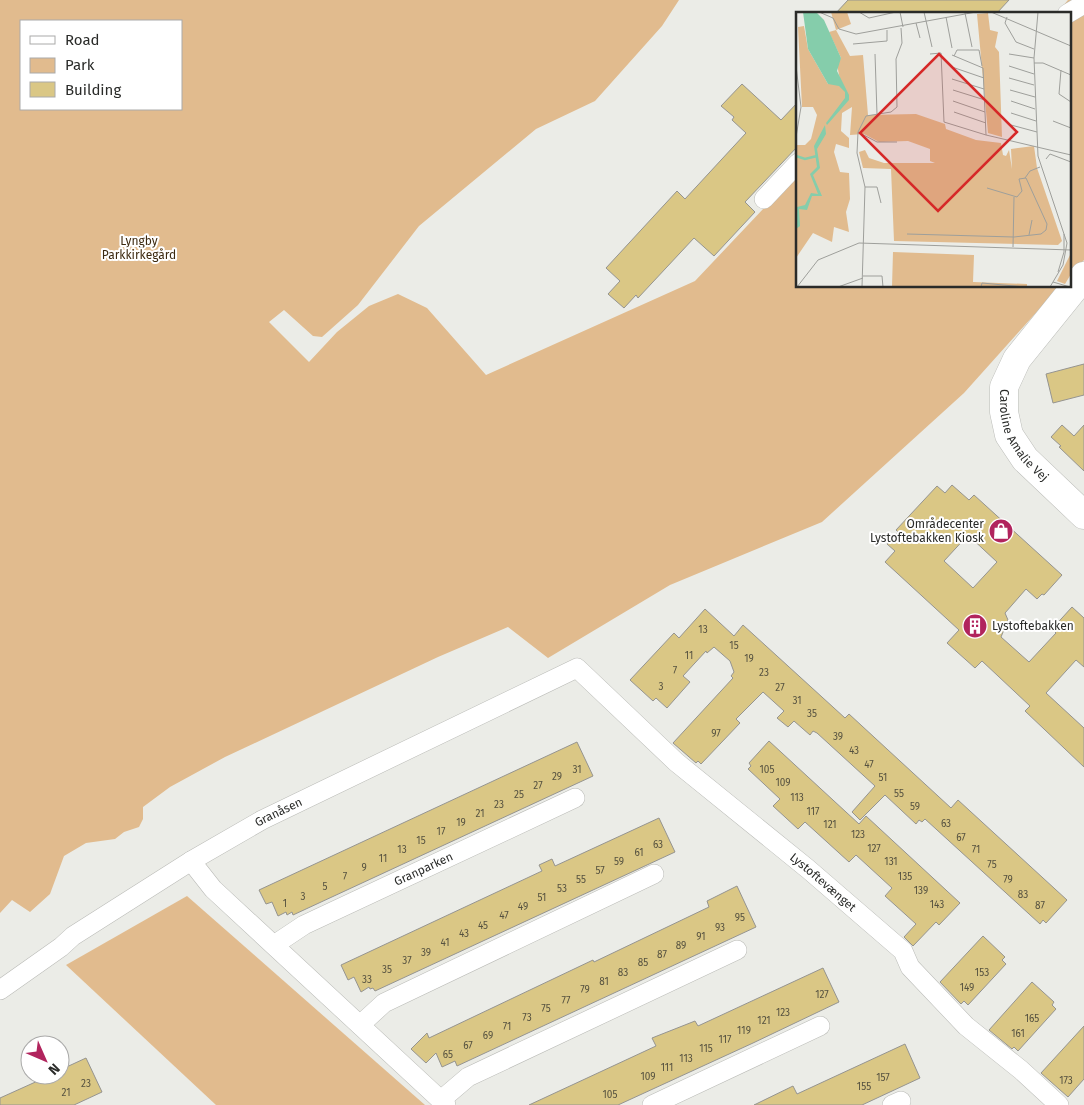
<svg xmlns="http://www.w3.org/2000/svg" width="1084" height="1105" font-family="'Fira Sans',sans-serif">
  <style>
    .green { fill: #e1bb8e; fill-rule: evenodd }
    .building { fill: #dac785; stroke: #959490; fill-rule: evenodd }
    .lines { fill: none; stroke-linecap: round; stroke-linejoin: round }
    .street-casing { stroke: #babbb7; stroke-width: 20 }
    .secondary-casing { stroke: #babbb7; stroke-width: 29 }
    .street { stroke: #fff; stroke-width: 19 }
    .secondary { stroke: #fff; stroke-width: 28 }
    .labels { text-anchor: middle; stroke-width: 4; stroke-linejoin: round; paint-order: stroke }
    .number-label { font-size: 10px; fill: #565240 }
    .park-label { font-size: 12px; fill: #3c2910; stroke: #fff }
    .street-label { font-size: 12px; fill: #2a2b29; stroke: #fff }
    .poi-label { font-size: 12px; fill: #2a2b29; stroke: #fff; text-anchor: end }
    .inset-river { fill: none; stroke: #85cdab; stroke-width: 2.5 }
    .inset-road { fill: none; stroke: #9e9f9b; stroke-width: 1 }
    .view { fill: #d62828; fill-opacity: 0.15; stroke: #d62828; stroke-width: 2.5 }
    .inset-edge { fill: none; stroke: #2a2b29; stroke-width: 2.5 }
  </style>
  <rect width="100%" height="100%" fill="#ebece7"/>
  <!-- green -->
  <g class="green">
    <path d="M0,0H679L662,26L595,101L536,129L419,226L358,305L322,337L313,336L284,310L269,322L309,362L337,332L369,306L398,294L427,308L486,375L695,281L798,172V286H1060L964,393L822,522L670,585L548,658L508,627L438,657L225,757L170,787L143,807V819L139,827L124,832L115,839L86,843L64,856L50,894L30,912L12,900L0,913ZM21,21H181V109H21Z"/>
    <polygon points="1068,0 1084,0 1084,260 1070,275 1070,14 1056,14"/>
    <polygon points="187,896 425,1105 216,1105 66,965"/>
  </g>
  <!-- building -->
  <g class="building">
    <polygon points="848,0 1009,0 996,14 835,14"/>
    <polygon points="742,84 781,120 798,102 798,146 745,202 755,212 714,256 694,238 638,298 636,295 624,308 608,294 620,281 606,268 677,191 685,199 746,133 732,120 734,117 721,106"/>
    <polygon points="1084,364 1084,395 1053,403 1046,374"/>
    <polygon points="1062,425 1074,436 1084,425 1084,471 1059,447 1061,446 1051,437"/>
    <path d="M952,485L969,500L974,495L1062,575L1044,595L1042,594L1037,599L1026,589L1005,613L1008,620L1001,637L1029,662L1056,633L1052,629L1072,607L1084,618V667L1076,660L1046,693L1084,728V767L1025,711L1030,706L982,661L975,668L947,643L959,630L885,562L895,551L887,544L898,532L896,530L937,486L945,493ZM968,535L997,562L973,588L944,561Z"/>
    <polygon points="705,609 734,636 743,625 845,718 849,714 951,808 958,800 1067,900 1046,923 1043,920 1040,924 925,819 922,822 919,820 916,824 885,795 860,820 852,812 875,786 817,733 813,731 810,735 794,721 788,727 777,718 784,711 763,692 736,719 740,723 701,764 698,761 696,763 673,743 733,678 731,676 734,672 730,661 714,647 707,653 706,651 683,676 690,682 667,708 656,698 653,701 630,680 674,633 679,638"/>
    <polygon points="769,741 859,824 866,816 960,903 939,925 936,922 913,946 904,937 916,924 885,896 892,888 856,855 849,862 805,822 798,829 773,806 780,799 748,769 751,766 749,763"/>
    <polygon points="577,742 593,776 293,915 292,912 287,915 286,912 278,916 272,902 266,904 259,890"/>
    <polygon points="659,818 675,852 375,991 373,988 370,989 369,987 361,992 354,977 348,980 341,965 542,871 539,865 552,859 555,866"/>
    <polygon points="737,886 756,927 457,1066 455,1061 442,1067 436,1053 426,1063 411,1049 427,1033 429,1038 593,960 594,962 709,907 707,901"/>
    <polygon points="983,936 1005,957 1002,960 1006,964 968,1005 964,1001 961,1004 940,982"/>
    <polygon points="823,968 839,1002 753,1043 618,1105 529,1105 656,1046 652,1038 695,1021 698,1026"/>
    <polygon points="1032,982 1054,1002 1052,1005 1056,1009 1018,1051 1014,1047 1012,1049 989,1030"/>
    <polygon points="1084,1026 1084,1079 1068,1097 1041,1073"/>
    <polygon points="905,1044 920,1078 862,1105 754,1105 793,1086 797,1094"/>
    <polygon points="86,1058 102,1092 74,1105 0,1105 0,1098 51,1075 60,1075 60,1070"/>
  </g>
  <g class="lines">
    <defs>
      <g id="street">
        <polyline points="1067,14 1084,4"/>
        <polyline points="764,199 798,163"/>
        <polyline points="191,861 213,889 446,1105"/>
        <path id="s1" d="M274,945L304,925L575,798"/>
        <path id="s2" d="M0,990L61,947L73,936L191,861L262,820L577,668L676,762L808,869L903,951L910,967L966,1026L1021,1070L1059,1105"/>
        <polyline points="360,1025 384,1003 654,874"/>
        <polyline points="441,1100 468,1077 737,950"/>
        <polyline points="652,1105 820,1026"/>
        <polyline points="892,1105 901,1101"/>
      </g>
      <g id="secondary">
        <path id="s3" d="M1084,276L1017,359L1004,387V412L1009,435L1025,459L1084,515"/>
      </g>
    </defs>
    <!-- street casing -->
    <use href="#street" class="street-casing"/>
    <!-- secondary casing -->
    <use href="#secondary" class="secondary-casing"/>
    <!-- street -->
    <use href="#street" class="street"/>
    <!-- secondary -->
    <use href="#secondary" class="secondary"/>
  </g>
  <!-- icons -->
  <defs>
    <symbol id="shop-disc" viewBox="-11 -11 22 22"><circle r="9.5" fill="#b1245d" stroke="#fff"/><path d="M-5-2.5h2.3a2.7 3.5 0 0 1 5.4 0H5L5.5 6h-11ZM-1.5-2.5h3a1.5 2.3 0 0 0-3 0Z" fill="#fff"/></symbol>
    <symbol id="building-disc" viewBox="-11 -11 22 22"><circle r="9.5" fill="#b1245d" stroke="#fff"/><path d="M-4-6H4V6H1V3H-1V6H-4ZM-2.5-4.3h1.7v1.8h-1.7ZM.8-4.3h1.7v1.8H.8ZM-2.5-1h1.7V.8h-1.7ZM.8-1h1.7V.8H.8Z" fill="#fff"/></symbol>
  </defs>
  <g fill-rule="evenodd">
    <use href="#shop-disc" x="987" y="517" width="28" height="28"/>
    <use href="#building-disc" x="961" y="612" width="28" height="28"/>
  </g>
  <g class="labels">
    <!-- number labels -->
    <g class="number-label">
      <text x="703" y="633">13</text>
      <text x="734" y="649">15</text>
      <text x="689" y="659">11</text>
      <text x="749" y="662">19</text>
      <text x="675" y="674">7</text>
      <text x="764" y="676">23</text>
      <text x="661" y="690">3</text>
      <text x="780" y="691">27</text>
      <text x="797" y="704">31</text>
      <text x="812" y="717">35</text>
      <text x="716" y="737">97</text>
      <text x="838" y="740">39</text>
      <text x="854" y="754">43</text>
      <text x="869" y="768">47</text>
      <text x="577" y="773">31</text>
      <text x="767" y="773">105</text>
      <text x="557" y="780">29</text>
      <text x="883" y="781">51</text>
      <text x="783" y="786">109</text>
      <text x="538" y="789">27</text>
      <text x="899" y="797">55</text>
      <text x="519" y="798">25</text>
      <text x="797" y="801">113</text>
      <text x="499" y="808">23</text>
      <text x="915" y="810">59</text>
      <text x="813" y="815">117</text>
      <text x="480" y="817">21</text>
      <text x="461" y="826">19</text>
      <text x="946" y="827">63</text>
      <text x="830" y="828">121</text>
      <text x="441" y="835">17</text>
      <text x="858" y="838">123</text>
      <text x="961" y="841">67</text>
      <text x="421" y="844">15</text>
      <text x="658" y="848">63</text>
      <text x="874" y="852">127</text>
      <text x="402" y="853">13</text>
      <text x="976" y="853">71</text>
      <text x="639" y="856">61</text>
      <text x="383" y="862">11</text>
      <text x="619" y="865">59</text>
      <text x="891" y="865">131</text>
      <text x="992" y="868">75</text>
      <text x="364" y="871">9</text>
      <text x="600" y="874">57</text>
      <text x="345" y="880">7</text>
      <text x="905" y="880">135</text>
      <text x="581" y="883">55</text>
      <text x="1008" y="883">79</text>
      <text x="325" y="890">5</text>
      <text x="562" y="892">53</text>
      <text x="921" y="894">139</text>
      <text x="1023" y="898">83</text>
      <text x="303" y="900">3</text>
      <text x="542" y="901">51</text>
      <text x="285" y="907">1</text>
      <text x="937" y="908">143</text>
      <text x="1040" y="909">87</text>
      <text x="523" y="910">49</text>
      <text x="504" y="919">47</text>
      <text x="740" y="921">95</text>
      <text x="483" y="929">45</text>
      <text x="720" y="931">93</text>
      <text x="464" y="937">43</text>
      <text x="701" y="940">91</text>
      <text x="445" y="946">41</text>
      <text x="681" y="949">89</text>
      <text x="426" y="956">39</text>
      <text x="662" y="958">87</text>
      <text x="407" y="964">37</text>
      <text x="643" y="966">85</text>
      <text x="387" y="973">35</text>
      <text x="623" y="976">83</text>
      <text x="982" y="976">153</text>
      <text x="367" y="983">33</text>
      <text x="604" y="985">81</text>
      <text x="967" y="991">149</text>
      <text x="585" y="993">79</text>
      <text x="822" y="998">127</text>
      <text x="566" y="1004">77</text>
      <text x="546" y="1012">75</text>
      <text x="783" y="1016">123</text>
      <text x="527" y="1021">73</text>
      <text x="1032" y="1022">165</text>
      <text x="764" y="1024">121</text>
      <text x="507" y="1030">71</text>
      <text x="744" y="1034">119</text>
      <text x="1018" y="1037">161</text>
      <text x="488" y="1039">69</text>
      <text x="725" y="1043">117</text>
      <text x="468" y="1049">67</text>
      <text x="706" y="1052">115</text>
      <text x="448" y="1058">65</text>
      <text x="686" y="1062">113</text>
      <text x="667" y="1071">111</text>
      <text x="648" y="1080">109</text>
      <text x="883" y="1081">157</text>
      <text x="1066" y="1084">173</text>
      <text x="86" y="1087">23</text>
      <text x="864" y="1090">155</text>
      <text x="66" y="1096">21</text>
      <text x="610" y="1098">105</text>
    </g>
    <!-- park labels -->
    <g class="park-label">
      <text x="139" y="245">Lyngby<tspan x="139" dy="14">Parkkirkegård</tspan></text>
    </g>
    <!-- street labels -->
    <g class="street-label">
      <text dy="4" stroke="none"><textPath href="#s3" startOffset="192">Caroline Amalie Vej</textPath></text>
      <text dy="4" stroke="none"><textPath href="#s2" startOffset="331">Granåsen</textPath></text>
      <text dy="4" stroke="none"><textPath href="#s1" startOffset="168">Granparken</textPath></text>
      <text dy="4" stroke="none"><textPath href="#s2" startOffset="989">Lystoftevænget</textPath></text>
    </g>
    <!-- poi labels -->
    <g class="poi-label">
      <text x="984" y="528">Områdecenter<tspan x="984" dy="14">Lystoftebakken Kiosk</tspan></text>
      <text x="992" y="630" text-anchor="start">Lystoftebakken</text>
    </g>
  </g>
  <!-- overview -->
  <g transform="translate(796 12)">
    <rect width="275" height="275" fill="#ebece7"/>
    <path d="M35,0H51L55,12L40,18L54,44L67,43L72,103L120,102L149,112L150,117L180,128L205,131L207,143L210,144L213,138L216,157L215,137L238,134L241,156L266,229L262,233L98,229L95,157L67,156L63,140L69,138L73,146L88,151H139L134,149V137L112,129L83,130L68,122L54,123L56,95L46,101L45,119L53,126V136L40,132L38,140L44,160L53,161L54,187L50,200L53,220L38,215L36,230L17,221L0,246V133H9L15,127L21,103L17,95H6L2,15L8,14L12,37L32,72H39L44,68L41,52L45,46L33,20L40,18ZM192,1L194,18L202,20L199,35L203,40L206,125L192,121L181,2ZM97,240L178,243L177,270L231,272V275H96ZM275,241V262L269,272L261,269Z" fill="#e1bb8e"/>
    <path d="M7,0H20L28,8L45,46L41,59L53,83V88L31,113L30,111L49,86V80L43,74L32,72L12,37ZM29,113L30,122L21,137L24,156L17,163L26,184H16L11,198L3,197L4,214L0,217L1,195L9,193L15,181L22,182L14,162L21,155L18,134Z" fill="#85cdab"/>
    <path class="inset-river" d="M0,144L9,147L21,144"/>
    <path class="inset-road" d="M23,0L37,6L43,17L60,22L180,0M63,0L73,6L100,0M104,0L107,15M128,0L136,35M195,0L275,34M242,0L238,46L242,144L271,231L267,253L254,275M169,1L176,35M150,5L156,36M211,5L209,11L220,30L238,37M120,11L124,26M57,32L91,29V18M79,42L81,102M134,42L145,41L148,110L190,123L275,143M213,42L238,46M156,43L187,56L190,123M158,44L161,38H183L186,54M238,51H247L275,63M0,54L5,95L0,125M213,54L238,62M156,55L188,66M265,58L263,82L275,90M213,66L238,73M156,67L188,77M157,78L189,88M214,78L239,85M157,89L189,100M215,89L239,97M158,100L190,111M215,101L240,109M257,109L275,116M215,113L241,120M62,120L81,130H101M250,147L254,142L275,150M229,166L234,159L244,155M69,175H81L85,191M111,222L218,225L245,222L250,218L251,212L230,166L223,167L226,179L221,185L191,176M233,223L236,208M217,235L218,185M262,260L268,240V222M67,264H86L87,275M257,270L274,275M1,275L22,248L63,231L275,238M42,275L67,266M66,275L69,175L61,141L62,120L70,104L95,100L101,95L100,47L106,31L105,16M185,275L186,271L229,275"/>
    <path class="view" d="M143,42L221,120L142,199L64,121Z"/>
    <rect width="275" height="275" class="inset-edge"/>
  </g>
  <!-- legend -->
  <rect x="20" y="20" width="162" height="90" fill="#ffffff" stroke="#aaaaa9"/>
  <rect x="30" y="36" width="25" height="8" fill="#ffffff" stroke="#aaaaa9"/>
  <text x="65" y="45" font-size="15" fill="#2a2b29">Road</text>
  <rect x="30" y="58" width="25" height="15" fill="#e1bb8e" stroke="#aaaaa9"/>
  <text x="65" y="70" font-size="15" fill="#2a2b29">Park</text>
  <rect x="30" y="82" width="25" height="15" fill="#dac785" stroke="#aaaaa9"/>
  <text x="65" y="95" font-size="15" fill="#2a2b29">Building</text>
  <!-- north arrow -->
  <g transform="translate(45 1060) rotate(135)"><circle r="24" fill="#ffffff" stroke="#aaaaa9"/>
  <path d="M0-4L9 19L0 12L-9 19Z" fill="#b1245d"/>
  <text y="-8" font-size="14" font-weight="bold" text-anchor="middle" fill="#2a2b29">N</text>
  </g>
</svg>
